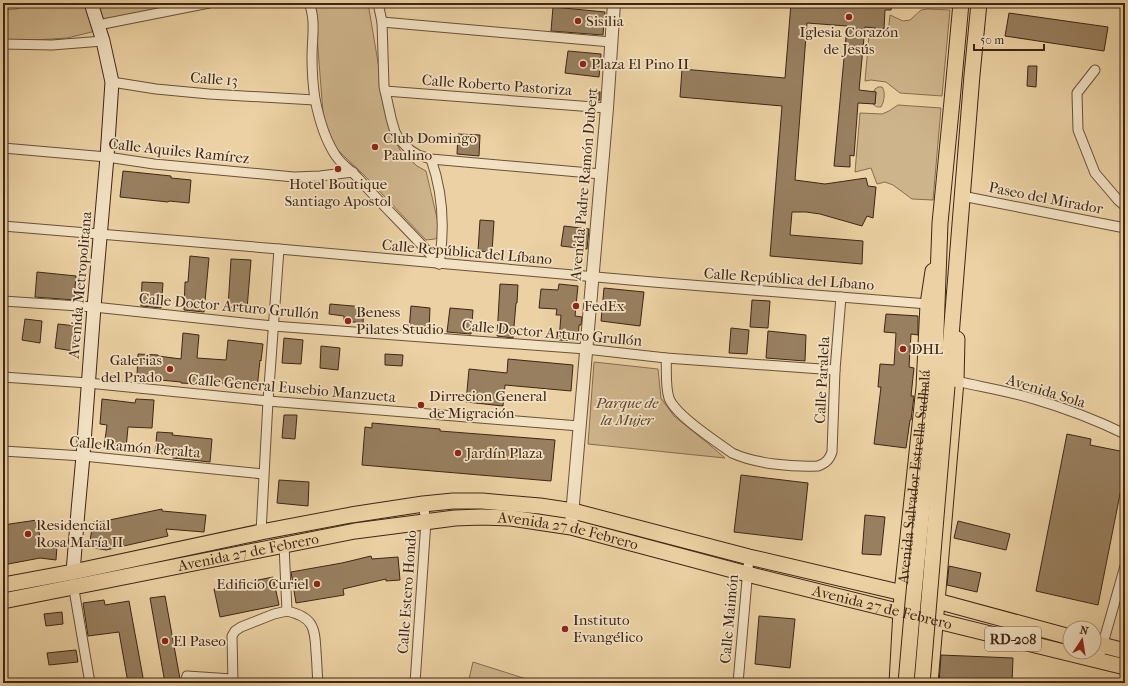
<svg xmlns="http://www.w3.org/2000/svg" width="1128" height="686" font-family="'IM FELL French Canon',serif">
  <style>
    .green { fill: #ceb48b; stroke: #866d50 }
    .building { fill: #987f5f; stroke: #3f2615 }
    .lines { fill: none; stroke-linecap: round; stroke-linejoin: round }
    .minor-casing { stroke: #6a5138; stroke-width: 11 }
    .tertiary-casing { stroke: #6a5138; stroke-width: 14 }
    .secondary-casing { stroke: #3f2615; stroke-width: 15 }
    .primary-casing { stroke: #3f2615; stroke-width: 17 }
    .trunk-casing { stroke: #3f2615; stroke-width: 17 }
    .minor { stroke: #f2e1c3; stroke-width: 9 }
    .tertiary { stroke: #f2e1c3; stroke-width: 12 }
    .secondary { stroke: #f2e1c3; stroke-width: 13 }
    .primary { stroke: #ebd1a3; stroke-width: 15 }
    .trunk { stroke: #ebd1a3; stroke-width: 15 }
    .trunk-bridge-casing { stroke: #3f2615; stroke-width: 17; stroke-linecap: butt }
    .trunk-bridge { stroke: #ebd1a3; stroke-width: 15 }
    .poi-dot { fill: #8f2418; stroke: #f2e1c3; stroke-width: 1.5 }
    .labels { text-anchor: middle; stroke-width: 3.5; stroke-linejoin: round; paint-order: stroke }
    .shield { fill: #f2e1c3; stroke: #755e49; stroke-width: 1 }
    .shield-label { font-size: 14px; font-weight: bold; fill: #3f2615 }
    .poi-label { font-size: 15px; fill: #3f2615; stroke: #f2e1c3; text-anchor: start }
    .street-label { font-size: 15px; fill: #3f2615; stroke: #f2e1c3 }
    .park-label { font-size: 15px; font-style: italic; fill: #5c422d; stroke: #f2e1c3 }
  </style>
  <rect width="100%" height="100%" fill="#ebd1a3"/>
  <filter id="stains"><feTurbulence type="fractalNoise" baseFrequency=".005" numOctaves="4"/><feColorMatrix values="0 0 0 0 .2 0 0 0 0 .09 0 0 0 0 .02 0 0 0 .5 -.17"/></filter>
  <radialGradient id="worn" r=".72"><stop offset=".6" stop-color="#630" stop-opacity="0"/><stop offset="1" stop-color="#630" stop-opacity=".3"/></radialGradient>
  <!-- green -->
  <g class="green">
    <polygon points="37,3 211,3 67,38 3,42 3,10 16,9"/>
    <polygon points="309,3 368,3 388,122 400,150 417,166 426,171 441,235 435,239 426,240 364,175 325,138 316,24"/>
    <polygon points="928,9 950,10 942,96 900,93 886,82 871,80 865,81 869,35 873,32 888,33 890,15 903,21 910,20 921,10"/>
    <path d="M878,87H882C886,92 884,102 881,107C877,107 876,107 873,104H875L876,92L874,91L875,89Z"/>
    <polygon points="898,105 941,108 933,200 912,199 893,185 885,182 877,184 871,168 855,172 860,113 882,114 889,111"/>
    <polygon points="594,362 658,369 661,398 674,416 705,441 725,458 588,444"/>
    <polygon points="473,662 539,683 468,683"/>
  </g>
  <!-- building -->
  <g class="building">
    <polygon points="791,3 892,3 891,10 885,10 884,29 865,27 859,90 876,92 875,104 858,103 854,156 850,155 850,167 834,166 847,26 807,23 795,180 825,184 866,178 868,186 876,187 873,218 867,216 862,226 820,214 806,212 792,212 790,235 863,241 862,264 770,256 782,106 680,97 682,69 785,78"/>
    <polygon points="553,7 605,12 603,35 551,31"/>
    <polygon points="1009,13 1108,27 1104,51 1005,36"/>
    <polygon points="568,51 601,54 599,77 565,73"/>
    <polygon points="1028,66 1037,66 1036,87 1027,86"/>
    <rect x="593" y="92" width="7" height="8"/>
    <polygon points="458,134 480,135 479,156 457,154"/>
    <polygon points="123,171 171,176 171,178 191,180 189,203 169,201 168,202 120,197"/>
    <polygon points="480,220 494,221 492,252 478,251"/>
    <polygon points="564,226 589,229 587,249 561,246"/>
    <polygon points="190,256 209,258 204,312 184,310 185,282 188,282"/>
    <polygon points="231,259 251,260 247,309 228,307"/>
    <polygon points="37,272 76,276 74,300 35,297"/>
    <polygon points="142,282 163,283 161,308 141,306"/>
    <polygon points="500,284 518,285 517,303 516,303 513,338 497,336"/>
    <polygon points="559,284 578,286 575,316 582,317 581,325 579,325 578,341 559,340 561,315 556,315 557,309 539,308 541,289 558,290"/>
    <polygon points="604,288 644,292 640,326 601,321"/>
    <polygon points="752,300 770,301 768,328 750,327"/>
    <polygon points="330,304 364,307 363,323 344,321 344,316 329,314"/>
    <polygon points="411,306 430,308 429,331 409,330"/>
    <polygon points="450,308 473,310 471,334 447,332"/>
    <polygon points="886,314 918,316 918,335 911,334 909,367 914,368 911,396 914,396 911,420 910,420 906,448 874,444 881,387 878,387 880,364 894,365 896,333 884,332"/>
    <polygon points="25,319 42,321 40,343 22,340"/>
    <polygon points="58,324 76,326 73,351 55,348"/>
    <polygon points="731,328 749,330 747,354 729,353"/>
    <polygon points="768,331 806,335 805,361 766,358"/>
    <polygon points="183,333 199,335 197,358 226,360 228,340 263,344 261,361 260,360 257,389 240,389 241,385 222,383 222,382 199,380 198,384 181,383 181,382 160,380 160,378 137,376 138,354 158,355 158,356 181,359"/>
    <polygon points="284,338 303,340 301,364 282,363"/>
    <polygon points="321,346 340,348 338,370 320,368"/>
    <polygon points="385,354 403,355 402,366 385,365"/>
    <polygon points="508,359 573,365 571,391 505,385 503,406 466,402 469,369 507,373"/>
    <polygon points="102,399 135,403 136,399 154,400 152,428 128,427 126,449 104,447 107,425 100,424"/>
    <polygon points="284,415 297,415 295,439 282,438"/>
    <polygon points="372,423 440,429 440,431 555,440 551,481 362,465 365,427 372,428"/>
    <polygon points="157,432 173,433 172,435 212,439 210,462 173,458 173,455 155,453"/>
    <polygon points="1067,434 1091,439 1090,445 1125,452 1125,469 1098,605 1036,591"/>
    <polygon points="741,475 808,483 802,540 734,532"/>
    <polygon points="279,480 309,482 308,506 277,503"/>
    <polygon points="162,509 162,511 206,515 204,532 166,529 168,536 106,550 89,547 93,522 100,522"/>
    <polygon points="865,515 885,517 881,555 862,554"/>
    <polygon points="37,520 41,544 57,546 56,560 40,558 3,565 3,525"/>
    <polygon points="958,521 1010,534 1006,550 954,538"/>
    <polygon points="371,556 372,559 398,557 400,580 386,581 386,579 343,589 344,595 296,603 291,572 342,563"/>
    <polygon points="949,566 981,573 977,592 947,585"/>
    <polygon points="273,577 279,605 220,617 214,589"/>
    <polygon points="165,596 180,679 179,683 165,683 150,598"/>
    <polygon points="104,600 105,605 129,601 144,683 128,683 119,632 88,636 83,603"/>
    <polygon points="62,612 63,624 46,626 44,614"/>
    <polygon points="759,616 795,619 790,668 755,664"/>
    <polygon points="76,650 78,662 49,665 47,653"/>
    <polygon points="941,655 1013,658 1012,683 939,683"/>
  </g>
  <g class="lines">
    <defs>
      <g id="minor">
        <path d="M309,3C316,20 312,39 312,57C312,71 313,86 315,99C319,119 325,140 336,156C342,165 351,170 358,178C384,207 413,234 439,264"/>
        <polyline points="378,3 382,22 384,86 391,118 395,132 399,139 410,150 418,155 431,159 601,174"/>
        <polyline points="382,22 611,42"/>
        <polyline points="98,25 209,3"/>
        <polyline points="3,44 52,45 103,41"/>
        <polyline points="1095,70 1077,93 1078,130 1095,173 1118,200 1125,206"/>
        <polyline points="112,82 156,89 209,94 315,100"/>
        <polyline points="385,91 607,108"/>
        <polyline points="3,148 107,157 154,164 294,177 320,176 353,172"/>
        <path d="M431,159C443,193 445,228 439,264"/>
        <polyline points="962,196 1125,228"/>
        <polyline points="3,226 279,249 653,282 928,304"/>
        <polyline points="3,301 94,307 273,326 586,349 666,358 835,370"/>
        <path d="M666,358C667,370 665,386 669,398C675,415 717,442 732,453C756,464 792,467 818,466C826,463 829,460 832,452L835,370L841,297"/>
        <polyline points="3,377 88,383 268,401 579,426"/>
        <path d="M956,381C982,387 1008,391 1034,399C1065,408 1096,420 1125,434"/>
        <polyline points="3,451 83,456 263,474"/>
        <polyline points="261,532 268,401 279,249"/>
        <polyline points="73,584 90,683"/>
        <path d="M287,611C313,617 315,627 316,652C317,662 317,673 318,683"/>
        <polyline points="1098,661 1125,566"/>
        <polyline points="185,683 187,676 232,679"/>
        <polyline points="233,683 232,636 235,631 241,627 274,614 287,611 284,545"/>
        <polyline points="415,683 426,521 423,504"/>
        <polyline points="738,683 749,557"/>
      </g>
      <polyline id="tertiary" points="571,527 607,108 614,3"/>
      <polyline id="secondary" points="73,572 78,511 83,456 94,307 107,157 112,82 103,41 91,3"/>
      <g id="primary">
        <polyline points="3,585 73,572 261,532 351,515 423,504 453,501 482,501 540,506 573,511 749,557 937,601 1070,637"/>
        <path id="s1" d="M3,601L355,531L455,518L481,517L511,518L571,527L755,576L1125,667"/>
        <polyline points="1094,643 1125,651"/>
        <path id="s2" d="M897,683L902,593L924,387L928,304L933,271"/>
        <polyline points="930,683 956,381 957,339"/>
      </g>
      <g id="trunk">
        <polyline points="934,385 940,223 952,101 961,3"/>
        <polyline points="947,386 972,75 979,3"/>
      </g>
    </defs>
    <!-- minor casing -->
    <use href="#minor" class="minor-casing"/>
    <!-- tertiary casing -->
    <use href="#tertiary" class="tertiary-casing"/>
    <!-- secondary casing -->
    <use href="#secondary" class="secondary-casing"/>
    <!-- primary casing -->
    <use href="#primary" class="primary-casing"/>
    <!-- trunk casing -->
    <use href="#trunk" class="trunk-casing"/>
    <!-- minor -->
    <use href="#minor" class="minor"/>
    <!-- tertiary -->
    <use href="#tertiary" class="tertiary"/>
    <!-- secondary -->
    <use href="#secondary" class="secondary"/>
    <!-- primary -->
    <use href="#primary" class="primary"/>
    <!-- trunk -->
    <use href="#trunk" class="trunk"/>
    <defs>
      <g id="trunk-bridge">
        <polyline points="906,683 913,603 934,385"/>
        <polyline points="922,683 947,386"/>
      </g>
    </defs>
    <!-- trunk-bridge casing -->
    <use href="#trunk-bridge" class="trunk-bridge-casing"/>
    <!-- trunk-bridge -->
    <use href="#trunk-bridge" class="trunk-bridge"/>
  </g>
  <!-- markers -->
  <g class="poi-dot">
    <circle cx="849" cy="17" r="4"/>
    <circle cx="578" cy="21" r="4"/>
    <circle cx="583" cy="64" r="4"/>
    <circle cx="375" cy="147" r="4"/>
    <circle cx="338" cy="169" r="4"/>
    <circle cx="576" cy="306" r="4"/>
    <circle cx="348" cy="321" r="4"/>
    <circle cx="903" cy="349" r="4"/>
    <circle cx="170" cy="369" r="4"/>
    <circle cx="421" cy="405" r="4"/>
    <circle cx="458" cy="453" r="4"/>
    <circle cx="28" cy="534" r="4"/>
    <circle cx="317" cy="584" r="4"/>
    <circle cx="565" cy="629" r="4"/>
    <circle cx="165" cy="641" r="4"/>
  </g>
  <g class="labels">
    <!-- shield labels -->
    <rect class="shield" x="985" y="627" width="56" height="24" rx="3"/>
    <g class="shield-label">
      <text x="1013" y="644">RD-208</text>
    </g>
    <!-- poi labels -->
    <g class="poi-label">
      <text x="586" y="26">Sisilia</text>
      <text x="849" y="37" text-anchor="middle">Iglesia Corazón<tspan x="849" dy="17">de Jesús</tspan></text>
      <text x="591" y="69">Plaza El Pino II</text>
      <text x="383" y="143">Club Domingo<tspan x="383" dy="17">Paulino</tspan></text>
      <text x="338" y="189" text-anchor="middle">Hotel Boutique<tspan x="338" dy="17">Santiago Apostol</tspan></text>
      <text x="584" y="311">FedEx</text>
      <text x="356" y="317">Beness<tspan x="356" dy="17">Pilates Studio</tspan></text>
      <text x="911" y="354">DHL</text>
      <text x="162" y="365" text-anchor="end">Galerias<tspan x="162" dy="17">del Prado</tspan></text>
      <text x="429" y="401">Dirrecion General<tspan x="429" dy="17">de Migración</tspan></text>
      <text x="466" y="458">Jardín Plaza</text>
      <text x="36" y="530">Residencial<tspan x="36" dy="17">Rosa María II</tspan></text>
      <text x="309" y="589" text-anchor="end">Edificio Curiel</text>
      <text x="573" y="625">Instituto<tspan x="573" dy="17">Evangélico</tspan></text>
      <text x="173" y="646">El Paseo</text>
    </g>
    <!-- street labels -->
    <g class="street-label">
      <text transform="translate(214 79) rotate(4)" y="5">Calle 13</text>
      <text transform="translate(497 85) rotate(4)" y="5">Calle Roberto Pastoriza</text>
      <text transform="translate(179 151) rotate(6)" y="5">Calle Aquiles Ramírez</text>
      <text transform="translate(584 184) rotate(-85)" y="5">Avenida Padre Ramón Dubert</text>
      <text transform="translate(1046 198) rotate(11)" y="5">Paseo del Mirador</text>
      <text transform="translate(467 252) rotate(5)" y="5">Calle República del Líbano</text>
      <text transform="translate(789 279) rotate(4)" y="5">Calle República del Líbano</text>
      <text transform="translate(80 285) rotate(-85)" y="5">Avenida Metropolitana</text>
      <text transform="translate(229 306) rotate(5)" y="5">Calle Doctor Arturo Grullón</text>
      <text transform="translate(552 333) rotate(5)" y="5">Calle Doctor Arturo Grullón</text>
      <text transform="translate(822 380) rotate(-87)" y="5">Calle Paralela</text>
      <text transform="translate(292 388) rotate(5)" y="5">Calle General Eusebio Manzueta</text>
      <text transform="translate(1046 391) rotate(17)" y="5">Avenida Sola</text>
      <text transform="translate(135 447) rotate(5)" y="5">Calle Ramón Peralta</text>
      <text dy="5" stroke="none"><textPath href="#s2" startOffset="207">Avenida Salvador Estrella Sadhalá</textPath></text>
      <text dy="5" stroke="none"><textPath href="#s1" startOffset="574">Avenida 27 de Febrero</textPath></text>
      <text dy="5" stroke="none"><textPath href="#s1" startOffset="250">Avenida 27 de Febrero</textPath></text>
      <text transform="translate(407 592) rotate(-86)" y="5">Calle Estero Hondo</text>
      <text dy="5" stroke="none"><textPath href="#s1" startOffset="898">Avenida 27 de Febrero</textPath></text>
      <text transform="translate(729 619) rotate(-85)" y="5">Calle Maimón</text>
    </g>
    <!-- park labels -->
    <g class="park-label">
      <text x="627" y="408">Parque de<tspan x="627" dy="17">la Mujer</tspan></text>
    </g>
  </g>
  <!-- margin -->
  <rect width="1128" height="686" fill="none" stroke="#ebd1a3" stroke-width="16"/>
  <rect x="4" y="4" width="1120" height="678" fill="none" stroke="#3f2615" stroke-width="2"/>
  <rect x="8" y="8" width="1112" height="670" fill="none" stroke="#3f2615"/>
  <!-- north arrow -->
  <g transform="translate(1082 640) rotate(12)"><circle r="19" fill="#f2e1c3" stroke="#aa967d"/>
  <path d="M0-3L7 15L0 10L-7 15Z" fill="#8f2418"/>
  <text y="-6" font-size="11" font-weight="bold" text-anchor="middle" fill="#3f2615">N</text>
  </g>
  <!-- scale -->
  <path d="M974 44v6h70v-6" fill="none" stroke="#3f2615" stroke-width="2"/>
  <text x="980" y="44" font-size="12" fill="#3f2615" stroke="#f2e1c3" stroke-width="3" paint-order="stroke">50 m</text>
  <rect width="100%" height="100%" filter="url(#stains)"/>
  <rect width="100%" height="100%" fill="url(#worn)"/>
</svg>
